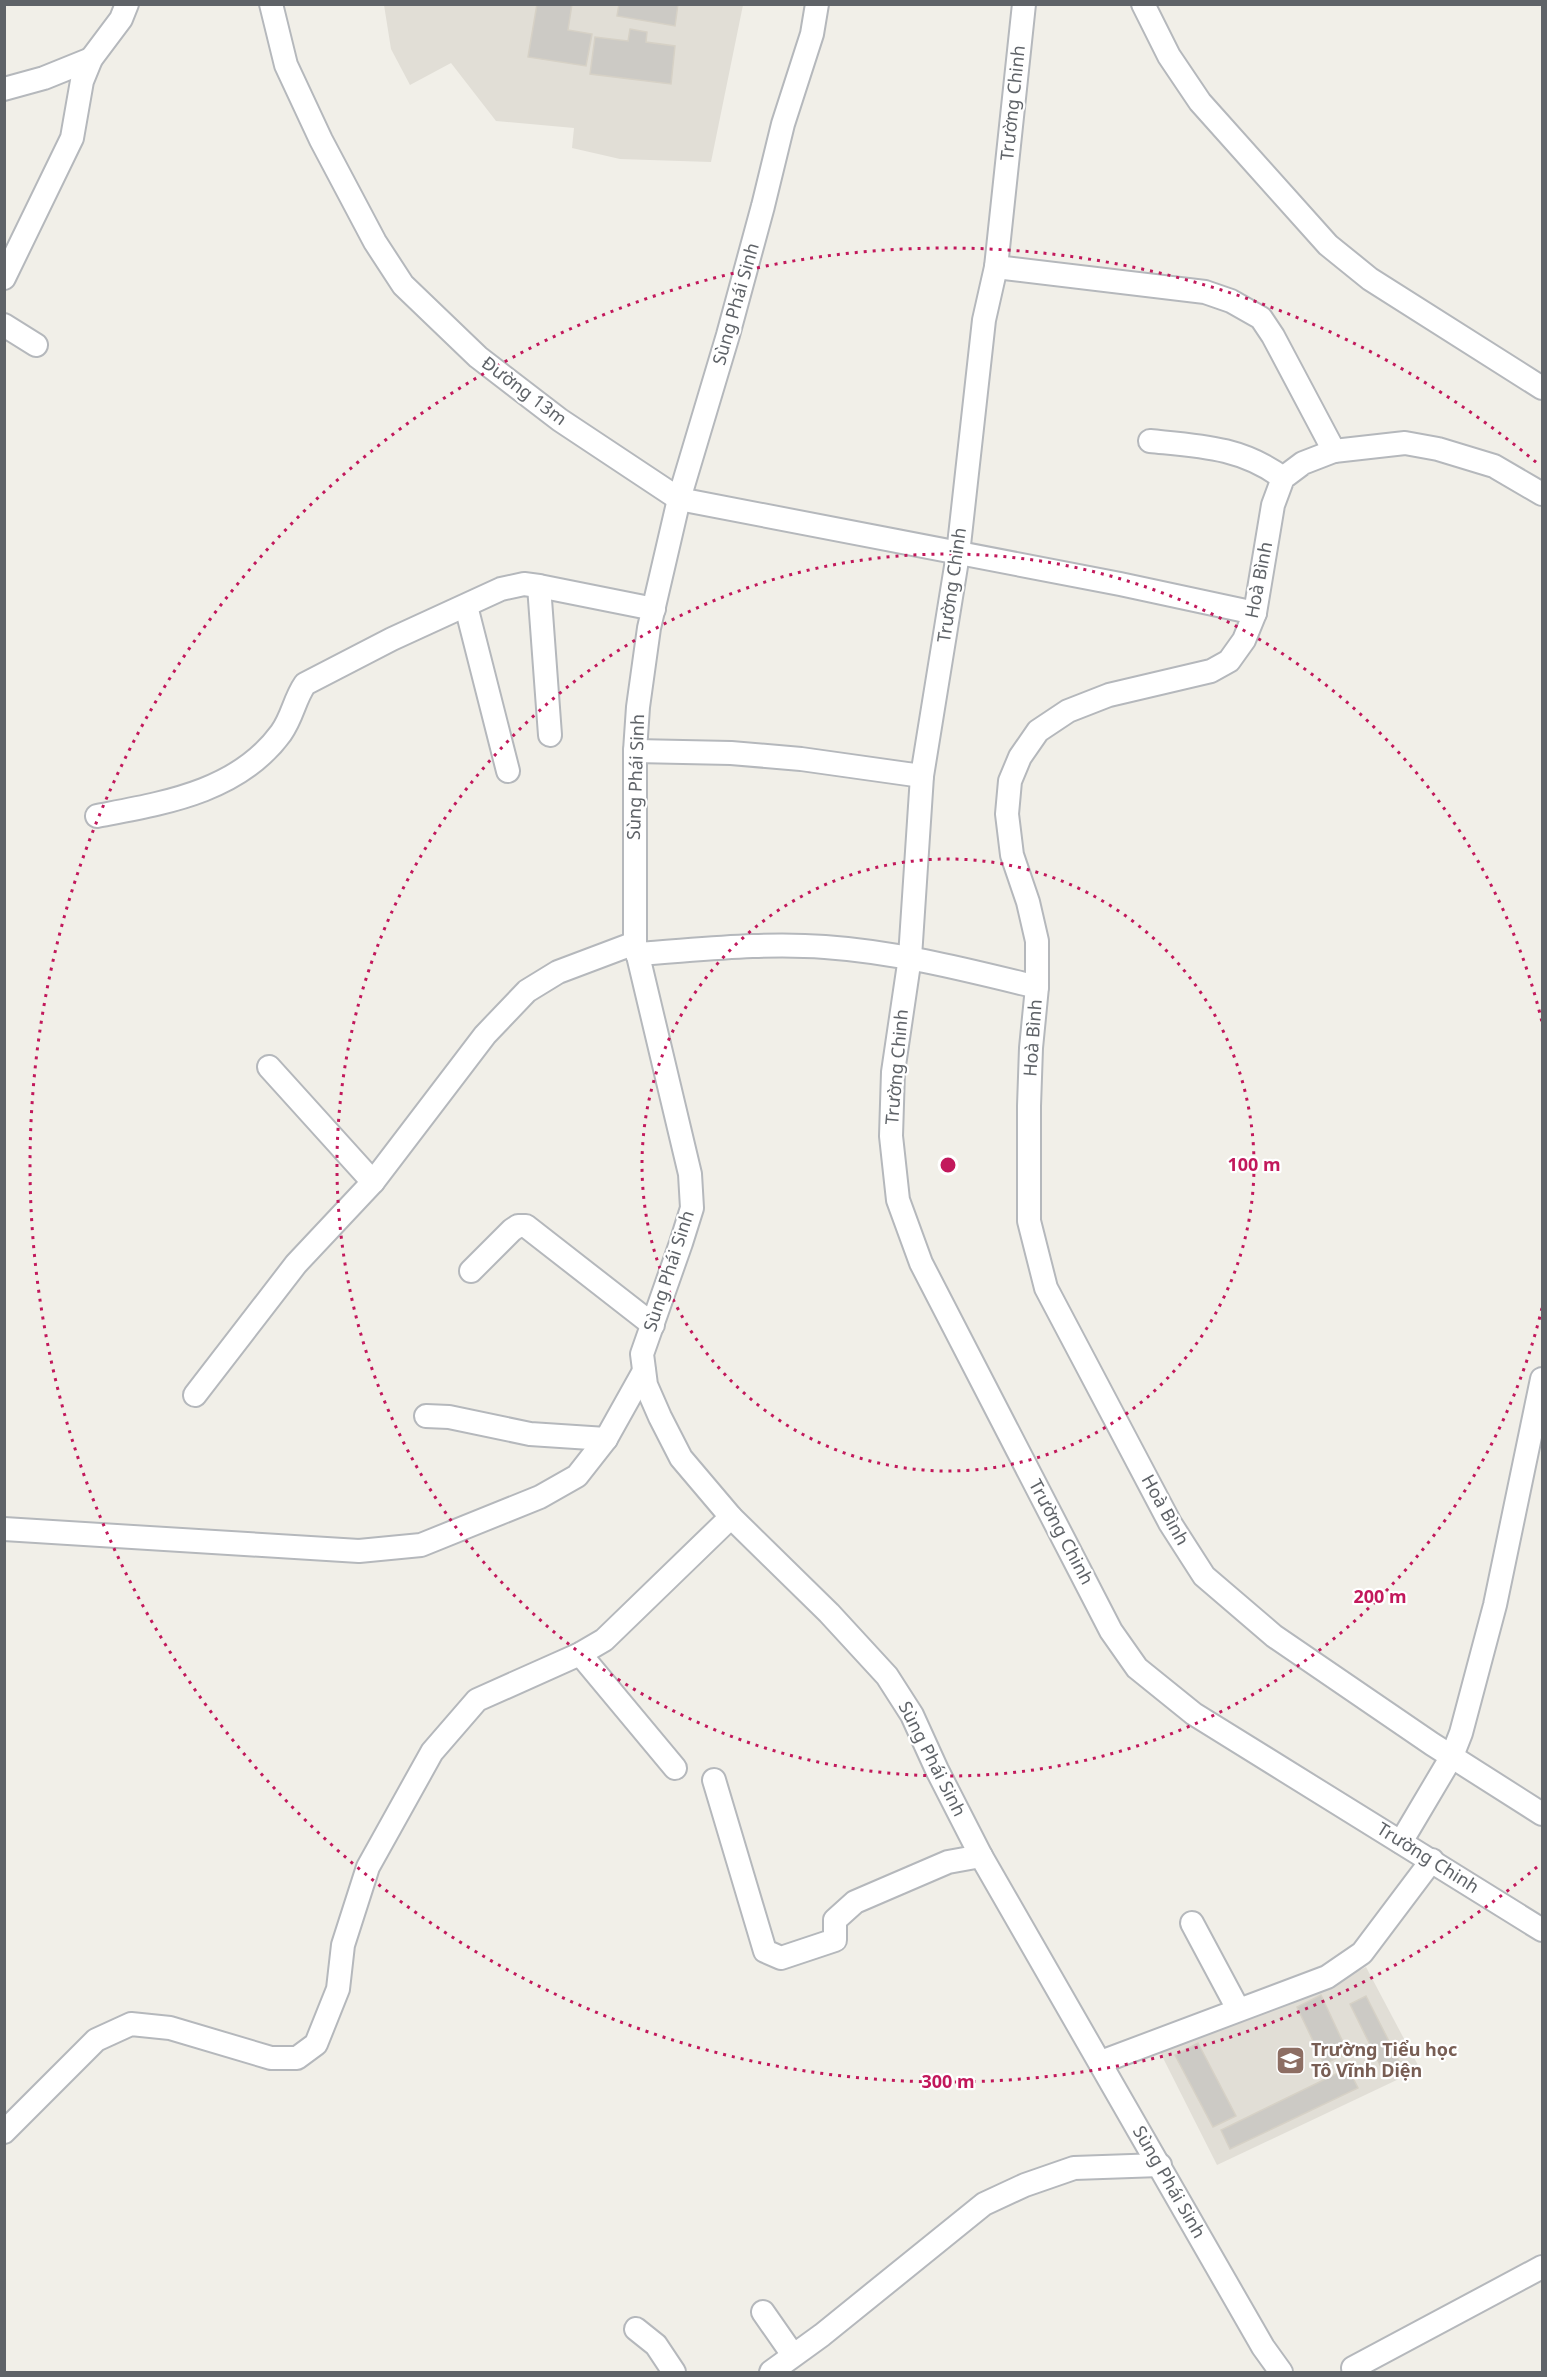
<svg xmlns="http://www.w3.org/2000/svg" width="1547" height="2377" font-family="'Noto Sans',sans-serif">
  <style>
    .education { fill: #e1ded6 }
    .building { fill: #cccac5; stroke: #d6d1c6; stroke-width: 1.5 }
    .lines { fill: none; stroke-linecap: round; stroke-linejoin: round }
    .minor-casing { stroke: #b5b8bc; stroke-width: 26 }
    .minor { stroke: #fff; stroke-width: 22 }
    .ring { fill: none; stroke: #c2185b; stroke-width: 3; stroke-dasharray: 3 6 }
    .labels { text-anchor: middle; stroke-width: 4.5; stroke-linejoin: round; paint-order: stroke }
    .street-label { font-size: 18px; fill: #5f6368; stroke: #fff }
    .education-label { font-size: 18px; font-weight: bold; fill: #785e54; stroke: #fff; text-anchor: start }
    .centre { fill: #c2185b; stroke: #fff; stroke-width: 3 }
    .ring-label { font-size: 18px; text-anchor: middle; font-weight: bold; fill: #c2185b; stroke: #fff; stroke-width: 4.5; stroke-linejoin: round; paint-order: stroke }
  </style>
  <rect width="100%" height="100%" fill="#f1efe8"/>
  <!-- education -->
  <g class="education">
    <polygon points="384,5 743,5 711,162 620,159 572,148 574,128 496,121 451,63 410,85 391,49"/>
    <polygon points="1366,1967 1420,2069 1217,2165 1160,2052 1337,1982"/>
  </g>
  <!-- building -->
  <g class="building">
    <polygon points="537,4 572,4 568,30 592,34 586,66 528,57"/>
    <polygon points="619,4 678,4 675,26 617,16"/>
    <polygon points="630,29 647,32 646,42 675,46 671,84 590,74 595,37 628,41"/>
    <polygon points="1321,1995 1348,2053 1324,2064 1297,2007"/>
    <polygon points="1366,1996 1400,2063 1383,2071 1350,2004"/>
    <polygon points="1198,2043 1236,2116 1213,2127 1175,2055"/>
    <polygon points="1348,2068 1358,2088 1230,2149 1221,2130"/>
  </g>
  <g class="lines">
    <defs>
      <g id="minor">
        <polyline points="271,4 286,65 321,140 375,242 403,285 478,357 560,420 679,499 1120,584 1255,613"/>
        <polyline points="817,4 812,34 783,124 763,206 728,335 679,499 649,628 638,707 635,751 635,943 690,1174 692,1208 681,1243 642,1354 646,1385 660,1417 681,1458 731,1517 829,1613 887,1676 912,1715 937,1770 981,1856 1263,2347 1281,2372"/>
        <polyline points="1024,4 996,267 984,320 958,554 922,776 910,957 893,1072 891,1136 898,1200 921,1263 1111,1631 1137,1668 1194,1714 1542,1930"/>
        <polyline points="1143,4 1169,56 1200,102 1328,245 1370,279 1542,388"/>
        <polyline points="4,89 44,78 91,59"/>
        <polyline points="996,267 1205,292 1231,301 1261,318 1273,336 1334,451"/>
        <polyline points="4,278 72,138 82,81 91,59 121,19 127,4"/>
        <polyline points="4,325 36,345"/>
        <path d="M1150,441C1200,446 1241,447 1283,478"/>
        <polyline points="1542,494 1494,466 1438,449 1405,443 1334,451 1303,463 1283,478 1273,505 1255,613 1244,640 1229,661 1211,671 1109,695 1068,711 1038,731 1020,757 1010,781 1007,814 1012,855 1028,902 1037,941 1037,987 1031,1048 1029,1106 1029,1221 1046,1288 1170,1523 1204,1576 1274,1636 1432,1744 1542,1814"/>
        <polyline points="539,586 550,735"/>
        <polyline points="466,606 508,771"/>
        <polyline points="635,751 731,753 801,759 922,776"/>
        <path d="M97,816C164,803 238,792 281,733C293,716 294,700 305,684L392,639L501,589L524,584L539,586L654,609"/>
        <path d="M637,954C699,950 762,942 825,947C897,952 967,970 1037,987"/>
        <polyline points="269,1067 373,1182"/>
        <polyline points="471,1271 512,1230 518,1226 526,1226 653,1325"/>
        <polyline points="195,1395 296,1264 373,1182 485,1035 527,991 558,972 635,943"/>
        <polyline points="426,1416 449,1417 530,1434 606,1439"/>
        <polyline points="4,1529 359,1551 421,1545 540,1497 577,1476 606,1439 644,1371"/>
        <polyline points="580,1654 675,1768"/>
        <polyline points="714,1780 765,1951 781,1958 835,1940 835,1920 855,1902 948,1862 981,1856"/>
        <polyline points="1401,1842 1452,1756 1461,1733 1495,1605 1542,1379"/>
        <polyline points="1192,1923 1238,2009"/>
        <polyline points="1101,2062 1327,1977 1362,1953 1432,1860"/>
        <polyline points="4,2132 96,2040 131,2024 170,2028 271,2058 297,2058 316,2044 338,1989 343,1945 368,1867 432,1752 477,1700 580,1654 604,1640 731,1517"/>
        <polyline points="763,2312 793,2355"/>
        <polyline points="636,2329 656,2345 674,2372"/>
        <polyline points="1353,2368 1542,2267"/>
        <polyline points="771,2372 822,2335 984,2204 1025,2185 1074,2168 1160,2165"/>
      </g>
    </defs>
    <!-- minor casing -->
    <use href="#minor" class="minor-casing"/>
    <!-- minor -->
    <use href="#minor" class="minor"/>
  </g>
  <!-- distance rings -->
  <g class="ring">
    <circle cx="948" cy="1165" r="306"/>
    <path d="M1542 1308A611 611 0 1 1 1542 1022"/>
    <path d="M1537 1867A917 917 0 1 1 1537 463"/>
  </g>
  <!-- icons -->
  <defs>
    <symbol id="school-square" viewBox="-11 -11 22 22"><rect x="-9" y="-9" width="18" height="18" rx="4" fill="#8d6e63" stroke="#fff"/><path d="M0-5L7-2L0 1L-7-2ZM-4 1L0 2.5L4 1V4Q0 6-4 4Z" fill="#fff"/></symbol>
  </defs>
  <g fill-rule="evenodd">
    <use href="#school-square" x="1274" y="2044" width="33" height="33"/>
  </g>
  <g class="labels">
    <!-- street labels -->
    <g class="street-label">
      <text transform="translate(1013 103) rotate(-84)" y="6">Trường Chinh</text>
      <text transform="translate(736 304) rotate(-74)" y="6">Sùng Phái Sinh</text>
      <text transform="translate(524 391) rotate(37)" y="6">Đường 13m</text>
      <text transform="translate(1259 580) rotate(-79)" y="6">Hoà Bình</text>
      <text transform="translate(952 585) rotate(-82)" y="6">Trường Chinh</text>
      <text transform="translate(636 777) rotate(-88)" y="6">Sùng Phái Sinh</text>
      <text transform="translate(1033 1038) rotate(-86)" y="6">Hoà Bình</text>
      <text transform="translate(897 1067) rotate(-85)" y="6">Trường Chinh</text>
      <text transform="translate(669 1271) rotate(-72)" y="6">Sùng Phái Sinh</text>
      <text transform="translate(1165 1510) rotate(61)" y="6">Hoà Bình</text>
      <text transform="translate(1061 1532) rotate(62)" y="6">Trường Chinh</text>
      <text transform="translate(932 1759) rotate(63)" y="6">Sùng Phái Sinh</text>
      <text transform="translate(1428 1858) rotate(32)" y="6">Trường Chinh</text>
      <text transform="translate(1169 2182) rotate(60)" y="6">Sùng Phái Sinh</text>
    </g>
    <!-- education labels -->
    <g class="education-label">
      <text x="1311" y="2056">Trường Tiểu học<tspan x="1311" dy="21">Tô Vĩnh Diện</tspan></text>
    </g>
  </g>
  <circle cx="948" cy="1165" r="9" class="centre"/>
  <g class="ring-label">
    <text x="1254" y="1171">100 m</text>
    <text x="1380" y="1603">200 m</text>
    <text x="948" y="2088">300 m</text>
  </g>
  <!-- border -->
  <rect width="1547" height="2377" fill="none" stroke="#5f6368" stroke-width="12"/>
</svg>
